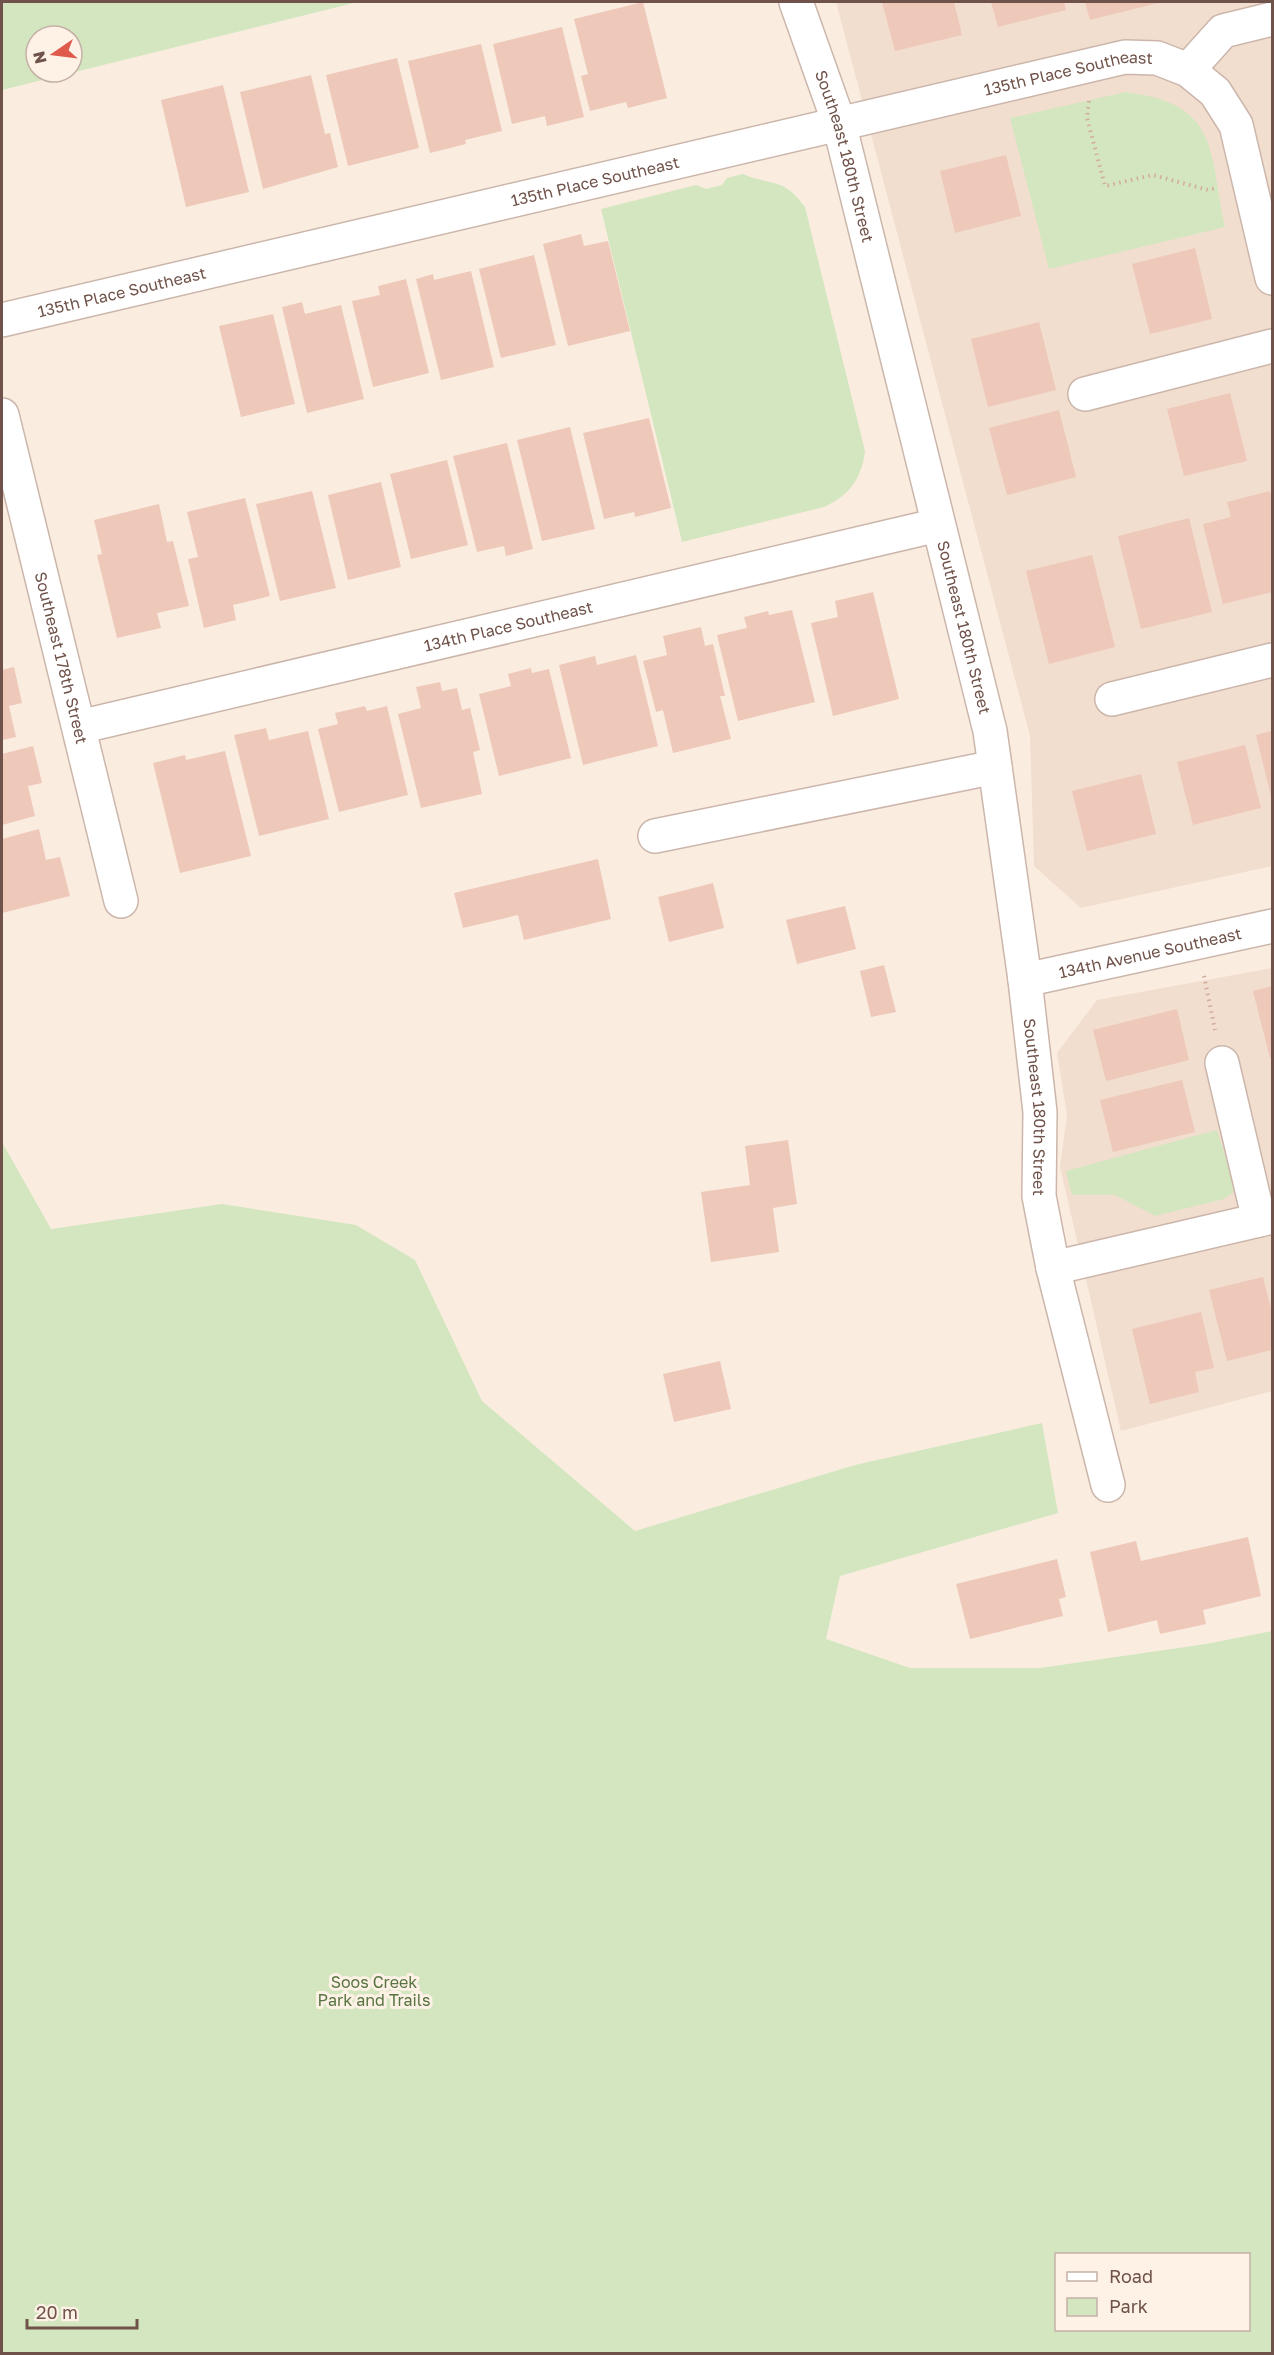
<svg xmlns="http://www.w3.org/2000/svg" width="1274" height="2355" font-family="'Golos Text',sans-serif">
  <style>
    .residential { fill: #f1decf }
    .green { fill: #d4e6c0; fill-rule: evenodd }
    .building { fill: #eec8b9 }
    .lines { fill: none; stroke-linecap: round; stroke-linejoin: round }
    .minor-casing { stroke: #ccb6ab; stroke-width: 36 }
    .path { stroke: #d2ab9d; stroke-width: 4; stroke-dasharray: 1.5 4.5; stroke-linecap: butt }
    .minor { stroke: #fff; stroke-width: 33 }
    .labels { text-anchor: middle; stroke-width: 6; stroke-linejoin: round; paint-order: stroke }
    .street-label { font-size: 16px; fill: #6f5249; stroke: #fef1e6 }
    .park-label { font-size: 16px; fill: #577542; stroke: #fef1e6 }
  </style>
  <rect width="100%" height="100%" fill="#faede0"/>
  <!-- residential -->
  <g class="residential">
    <polygon points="836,2 1272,2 1272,866 1081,908 1034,866 1030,736"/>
    <polygon points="1272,968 1272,1391 1121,1431 1060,1167 1067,1115 1057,1053 1097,1000"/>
  </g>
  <!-- green -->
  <g class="green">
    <path d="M2,2H358L2,90ZM36,36H72V72H36Z"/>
    <path d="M1126,92C1219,104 1209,149 1225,227L1049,269L1010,118Z"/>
    <path d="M743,174C773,187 782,176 805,207L865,451C862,478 849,496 824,507L682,542L601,209L696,185L706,189L722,185L727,178Z"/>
    <polygon points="1217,1130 1232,1177 1233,1193 1224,1199 1155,1216 1115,1195 1072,1195 1066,1171"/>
    <path d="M2,1142L51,1229L222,1204L356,1225L415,1260L482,1401L635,1531L855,1465L1042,1423L1058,1513L840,1576L826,1639L910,1668H1040L1206,1644L1272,1631V2353H2ZM1056,2254H1248V2330H1056Z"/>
  </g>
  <!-- building -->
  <g class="building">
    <polygon points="643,2 667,98 628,108 626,102 590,111 581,76 588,74 574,19"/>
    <polygon points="882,2 954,2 962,35 895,51"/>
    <polygon points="991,2 1064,2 1066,10 998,27"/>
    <polygon points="1085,2 1162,2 1090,20"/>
    <polygon points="562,27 584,117 547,126 545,116 512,124 493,44"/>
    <polygon points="481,44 502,131 465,140 466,144 430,153 408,61"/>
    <polygon points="397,58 419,148 348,166 326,75"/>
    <polygon points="311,75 325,134 330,133 338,167 263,189 240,92"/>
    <polygon points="223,85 249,192 186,207 161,100"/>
    <polygon points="1006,155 1021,216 955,233 940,171"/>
    <polygon points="581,234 584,246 608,241 630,331 568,346 543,244"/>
    <polygon points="1195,248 1212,319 1150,334 1132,264"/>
    <polygon points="534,255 556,345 501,358 479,269"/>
    <polygon points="471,271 494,367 441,380 416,279 433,274 434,280"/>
    <polygon points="406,279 429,373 373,387 352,301 380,295 378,286"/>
    <polygon points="302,302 305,314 341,305 364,399 307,413 282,307"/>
    <polygon points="273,314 295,404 241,417 219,326"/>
    <polygon points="1039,322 1056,390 988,407 971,339"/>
    <polygon points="1230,393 1247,461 1184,476 1167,409"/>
    <polygon points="1059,410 1076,477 1007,495 989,428"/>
    <polygon points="649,418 671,508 635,517 634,512 604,519 583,433"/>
    <polygon points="570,427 595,529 542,541 517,440"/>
    <polygon points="507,443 533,549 506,556 504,546 477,552 453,456"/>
    <polygon points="447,460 468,545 411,559 390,474"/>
    <polygon points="381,482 401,567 348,580 328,495"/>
    <polygon points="312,491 336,588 280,601 256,504"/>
    <polygon points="1270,491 1272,502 1272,592 1223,604 1203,524 1231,517 1227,502"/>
    <polygon points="245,498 270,596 233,605 236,620 204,628 188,559 198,557 187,512"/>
    <polygon points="159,504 167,542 173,541 189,606 157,613 161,628 117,638 97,555 102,554 94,520"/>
    <polygon points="1189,518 1212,612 1141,629 1118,536"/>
    <polygon points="1092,555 1115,647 1049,664 1026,571"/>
    <polygon points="873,592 899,699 833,716 811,623 838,617 835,601"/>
    <polygon points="792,610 815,702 738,721 717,635 747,628 744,617 768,611 769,615"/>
    <polygon points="701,627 705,646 713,644 725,696 720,696 731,739 673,753 663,710 656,712 643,661 667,655 663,636"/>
    <polygon points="636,655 658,746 583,765 559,665 595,656 597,665"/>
    <polygon points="14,667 22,703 9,706 16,737 2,740 2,670"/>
    <polygon points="531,668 532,673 549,669 571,758 499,776 479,694 511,686 508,674"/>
    <polygon points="440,682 442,691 457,688 462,710 470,708 480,750 473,752 482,794 421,808 398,714 421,708 416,687"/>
    <polygon points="365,706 367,711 387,706 408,795 339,812 318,729 338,724 335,713"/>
    <polygon points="266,728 269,740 308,731 329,819 259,836 234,735"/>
    <polygon points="1272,731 1272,800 1256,735"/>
    <polygon points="1245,745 1261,808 1193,825 1177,762"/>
    <polygon points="33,746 42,783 28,786 35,816 2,825 2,754"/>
    <polygon points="225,751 251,856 180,873 153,763 185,755 186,760"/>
    <polygon points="1141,774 1156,834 1087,851 1072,791"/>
    <polygon points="39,829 46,860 60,857 70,896 2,913 2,839"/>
    <polygon points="598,859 611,919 524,940 518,915 463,928 454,893"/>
    <polygon points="713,883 724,928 669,942 658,897"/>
    <polygon points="845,906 856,949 797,964 786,920"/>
    <polygon points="884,965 896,1012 871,1017 860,971"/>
    <polygon points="1272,986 1272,1058 1270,1058 1253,991"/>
    <polygon points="1177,1009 1189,1060 1106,1081 1093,1030"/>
    <polygon points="1182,1080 1195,1132 1113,1152 1100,1100"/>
    <polygon points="788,1140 797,1204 773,1208 779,1252 711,1262 701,1192 750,1185 745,1146"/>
    <polygon points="1263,1277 1272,1313 1272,1350 1227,1361 1209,1290"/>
    <polygon points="1201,1312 1214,1368 1195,1372 1199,1392 1150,1404 1132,1329"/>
    <polygon points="720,1361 731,1409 674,1422 663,1374"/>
    <polygon points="1248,1537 1261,1596 1203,1610 1206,1624 1160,1634 1157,1620 1108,1632 1090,1552 1136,1541 1141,1561"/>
    <polygon points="1057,1559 1066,1597 1059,1599 1063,1616 970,1639 956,1584"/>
  </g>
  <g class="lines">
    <defs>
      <g id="minor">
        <path id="s1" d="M796,2L839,123L990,731L1025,980L1040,1112L1039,1196L1053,1268L1108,1485"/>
        <polyline points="1188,70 1223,31 1272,19"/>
        <path id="s2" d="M2,320L1125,57L1157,58L1188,70L1215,92L1236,125L1272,278"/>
        <polyline points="1085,394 1272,346"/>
        <path id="s3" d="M2,415L121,901"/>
        <polyline points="1112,699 1272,660"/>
        <path id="s4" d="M79,727L938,525"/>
        <polyline points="655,836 995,767"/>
        <path id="s5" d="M1025,980L1272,926"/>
        <polyline points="1222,1063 1259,1220"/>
        <polyline points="1053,1268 1272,1217"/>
      </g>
    </defs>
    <!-- minor casing -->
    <use href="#minor" class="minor-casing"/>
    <!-- path -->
    <g class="path">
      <polyline points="1089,101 1087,118 1105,186 1153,175 1208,190 1216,188"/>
      <polyline points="1204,976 1215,1030"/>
    </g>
    <!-- minor -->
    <use href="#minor" class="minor"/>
  </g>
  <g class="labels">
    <!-- street labels -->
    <g class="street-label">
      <text dy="6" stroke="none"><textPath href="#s2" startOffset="1095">135th Place Southeast</textPath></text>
      <text dy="6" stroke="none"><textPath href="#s1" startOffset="162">Southeast 180th Street</textPath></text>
      <text dy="6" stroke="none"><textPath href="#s2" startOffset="609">135th Place Southeast</textPath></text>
      <text dy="6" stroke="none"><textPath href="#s2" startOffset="123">135th Place Southeast</textPath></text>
      <text dy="6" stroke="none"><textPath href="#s4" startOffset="441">134th Place Southeast</textPath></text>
      <text dy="6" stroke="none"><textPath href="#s1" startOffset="648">Southeast 180th Street</textPath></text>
      <text dy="6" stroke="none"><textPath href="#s3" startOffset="250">Southeast 178th Street</textPath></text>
      <text dy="6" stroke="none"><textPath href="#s5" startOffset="128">134th Avenue Southeast</textPath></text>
      <text dy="6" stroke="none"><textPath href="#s1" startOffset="1134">Southeast 180th Street</textPath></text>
    </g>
    <!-- park labels -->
    <g class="park-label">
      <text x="374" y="1988">Soos Creek<tspan x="374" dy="18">Park and Trails</tspan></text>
    </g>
  </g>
  <!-- border -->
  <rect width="1274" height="2355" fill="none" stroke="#6f5249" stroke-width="6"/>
  <!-- legend -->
  <rect x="1055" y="2253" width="195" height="78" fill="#fef1e6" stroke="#c5b1a7" stroke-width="1.5"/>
  <rect x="1067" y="2272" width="30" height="9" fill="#ffffff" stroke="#c5b1a7" stroke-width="1.5"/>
  <text x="1109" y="2283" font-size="18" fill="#6f5249">Road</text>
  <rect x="1067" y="2298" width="30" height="18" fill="#d4e6c0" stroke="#c5b1a7" stroke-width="1.5"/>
  <text x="1109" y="2313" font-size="18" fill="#6f5249">Park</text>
  <!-- north arrow -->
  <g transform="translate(54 54) rotate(256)"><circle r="28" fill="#fef1e6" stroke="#c5b1a7" stroke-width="1.5"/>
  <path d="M0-4.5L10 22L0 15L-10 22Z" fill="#df5a4b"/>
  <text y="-9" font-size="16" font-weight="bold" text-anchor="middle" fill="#6f5249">N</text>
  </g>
  <!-- scale -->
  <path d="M27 2319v9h110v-9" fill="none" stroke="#6f5249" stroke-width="3"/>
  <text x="36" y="2319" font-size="18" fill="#6f5249" stroke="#fef1e6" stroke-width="4.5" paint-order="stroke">20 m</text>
</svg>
